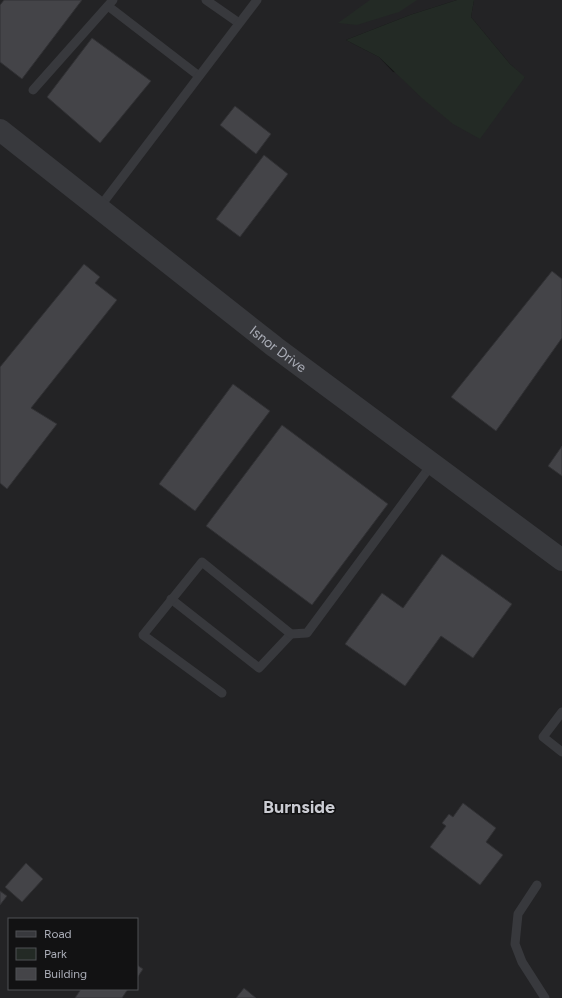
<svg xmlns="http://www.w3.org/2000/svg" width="562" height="998" font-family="Figtree,sans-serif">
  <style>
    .built { fill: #232325; fill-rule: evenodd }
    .green { fill: #232a25 }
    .building { fill: #444448; stroke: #313134 }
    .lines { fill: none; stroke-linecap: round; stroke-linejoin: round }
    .service { stroke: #38393d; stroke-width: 9 }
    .tertiary { stroke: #38393d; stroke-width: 22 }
    .labels { text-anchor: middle; stroke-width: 3; stroke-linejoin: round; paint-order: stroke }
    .street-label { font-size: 14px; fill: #aaadb7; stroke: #121213 }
    .district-label { font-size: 18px; font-weight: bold; fill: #cbccd3; stroke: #121213 }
  </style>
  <rect width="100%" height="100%" fill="#171718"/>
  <!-- built -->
  <path class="built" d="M0,0H457L410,15L346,40L379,57L393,72L525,78L510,64L471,17L474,0H562V998H0ZM9,919H137V989H9Z"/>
  <!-- green -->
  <g class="green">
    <polygon points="370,0 417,0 399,12 357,25 338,23"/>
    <polygon points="457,0 474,0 471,17 510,64 525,77 480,139 453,124 423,99 379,57 346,40 410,15"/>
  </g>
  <!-- building -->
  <g class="building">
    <polygon points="4,0 82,0 22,79 0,62 0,5"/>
    <polygon points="92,38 151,81 100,143 47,97"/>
    <polygon points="235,106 271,134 256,154 220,125"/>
    <polygon points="264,155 288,174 240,237 216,219"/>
    <polygon points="84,264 100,277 95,283 117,300 31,408 57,424 7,489 0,483 0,367"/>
    <polygon points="552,271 562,279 562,338 496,431 451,397"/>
    <polygon points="233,384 270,411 195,511 159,484"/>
    <polygon points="282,425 388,504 312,605 206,526"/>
    <polygon points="562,446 562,476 548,466"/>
    <polygon points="442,554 512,604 473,658 441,636 405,686 345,644 382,593 403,608"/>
    <polygon points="463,803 496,828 486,842 503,855 480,885 430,847 446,826 442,823 449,814 453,817"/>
    <polygon points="26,863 43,879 22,902 5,887"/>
    <polygon points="0,891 7,896 0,905"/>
    <polygon points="137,965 143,969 137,978"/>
    <polygon points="244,988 256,998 236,998"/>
    <polygon points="81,989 128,989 122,998 75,998"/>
  </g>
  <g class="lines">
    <!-- service -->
    <g class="service">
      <polyline points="206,0 239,23"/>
      <polyline points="108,6 199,76"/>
      <polyline points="33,90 113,0"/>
      <polyline points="99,208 257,0"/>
      <polyline points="171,599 259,668 291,634"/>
      <polyline points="222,693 143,635 202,562 291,634 307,633 432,464"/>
      <polyline points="562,712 543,737 562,752"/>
      <polyline points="537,885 518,914 515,944 522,962 545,998"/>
    </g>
    <!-- tertiary -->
    <path class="tertiary" id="s1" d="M0,130L275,347L562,560"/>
  </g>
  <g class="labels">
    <!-- street labels -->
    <g class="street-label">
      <text dy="5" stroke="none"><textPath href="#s1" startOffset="354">Isnor Drive</textPath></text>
    </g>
    <!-- district labels -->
    <g class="district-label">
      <text x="299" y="813">Burnside</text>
    </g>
  </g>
  <!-- legend -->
  <rect x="8" y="918" width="130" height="72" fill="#121213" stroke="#4f5055"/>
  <rect x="16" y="931" width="20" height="6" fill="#38393d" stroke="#4f5055"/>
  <text x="44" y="938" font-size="12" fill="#aaadb7">Road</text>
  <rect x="16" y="948" width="20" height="12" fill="#232a25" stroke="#4f5055"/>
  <text x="44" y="958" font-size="12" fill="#aaadb7">Park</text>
  <rect x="16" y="968" width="20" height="12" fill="#444448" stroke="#4f5055"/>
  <text x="44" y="978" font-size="12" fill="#aaadb7">Building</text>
</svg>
